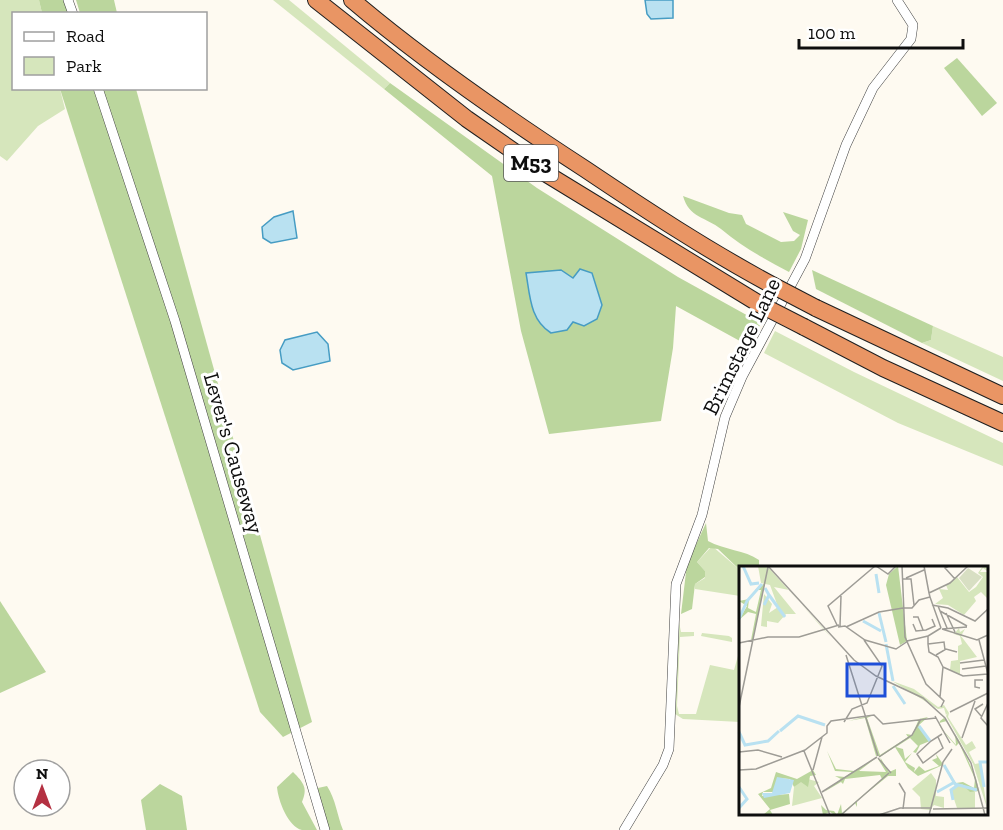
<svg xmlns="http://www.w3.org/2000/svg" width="1003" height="830" font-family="'Zilla Slab',serif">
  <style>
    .green { fill: #d6e6bc }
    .forest { fill: #bbd69d }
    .water { fill: #b9e1f1; stroke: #469cc3; stroke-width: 1.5 }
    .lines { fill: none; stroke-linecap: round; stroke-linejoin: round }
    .street-casing { stroke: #414141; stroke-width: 10 }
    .highway-casing { stroke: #1f1f1f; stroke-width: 18 }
    .street { stroke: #fff; stroke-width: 9 }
    .highway { stroke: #e99564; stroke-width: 16 }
    .highway-bridge-casing { stroke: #1f1f1f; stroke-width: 18; stroke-linecap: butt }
    .highway-bridge { stroke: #e99564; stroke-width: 16 }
    .labels { text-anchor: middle; stroke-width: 6; stroke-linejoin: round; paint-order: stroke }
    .shield { fill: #fff; stroke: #565656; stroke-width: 1.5 }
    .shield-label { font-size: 21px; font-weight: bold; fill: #0e0e0e }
    .street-label { font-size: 22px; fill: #0e0e0e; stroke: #fff }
    .inset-river { fill: none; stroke: #b9e1f1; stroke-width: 3 }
    .inset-road { fill: none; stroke: #9e9c96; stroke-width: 1.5 }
    .view { fill: #1d4ed8; fill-opacity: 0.15; stroke: #1d4ed8; stroke-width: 3 }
    .inset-edge { fill: none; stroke: #0e0e0e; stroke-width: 3 }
  </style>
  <rect width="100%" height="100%" fill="#fefaf1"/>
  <!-- green -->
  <g class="green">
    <polygon points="0,0 39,0 42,13 14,14 14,88 60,89 65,109 38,126 7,161 0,156"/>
    <polygon points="273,0 289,0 390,83 384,89"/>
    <polygon points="933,326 1003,357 1003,381 922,343 931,340"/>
    <polygon points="775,331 854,372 1003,443 1003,466 898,423 764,353"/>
    <polygon points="712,546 740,570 740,596 695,589 695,584 705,578 705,571 697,562"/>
    <polygon points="679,622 681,632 694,632 694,636 680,637 677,706 679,714 696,714 710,665 734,670 740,649 740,722 683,719 675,714"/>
    <polygon points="702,633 729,636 732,638 732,642 701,636"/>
  </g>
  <!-- forest -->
  <g class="forest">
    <polygon points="39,0 64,0 69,13 42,13"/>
    <polygon points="76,0 114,0 117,13 80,13"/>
    <polygon points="957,58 997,103 982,116 944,68"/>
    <polygon points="390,83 537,188 678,277 761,323 749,346 676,306 673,348 661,421 549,434 521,331 492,176 384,89"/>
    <polygon points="60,89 136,89 312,722 283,737 260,712"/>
    <path d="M683,196L729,213L742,215L746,224L781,242L794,241L800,235L793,231L783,212L808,220L801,249L789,272C765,259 742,247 721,229C706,217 689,218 683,196Z"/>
    <polygon points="812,270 933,326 931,340 922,343 816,289"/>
    <path d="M706,523L708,541C724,550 745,550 759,560V567L740,568V570L718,549L709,548L697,562L705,571V577L695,584L692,609L681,614L687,564Z"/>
    <polygon points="0,601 46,672 0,693"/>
    <path d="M293,772C304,783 308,788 302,802L317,830C312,830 306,830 302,830C288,827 278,800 277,787Z"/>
    <polygon points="160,784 182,796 187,830 146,830 141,800"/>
    <path d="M327,786C336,800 337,815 343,830H323L314,793L318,788Z"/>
  </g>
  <!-- water -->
  <g class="water">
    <polygon points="645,0 673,0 673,18 651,19 647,14"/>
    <polygon points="293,211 297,238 271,243 263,238 262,227 274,217"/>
    <path d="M580,269L592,273L602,305L597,319L584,326L573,322L567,330L551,333C530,320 530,296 526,273L561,270L573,278Z"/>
    <polygon points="317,332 328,344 330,361 293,370 282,363 280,350 285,340"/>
  </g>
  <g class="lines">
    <defs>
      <g id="street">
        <polyline points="68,0 73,14"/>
        <polyline points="98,88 175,321 325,830"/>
        <polyline points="624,830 663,765 669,749 676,584 702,515 725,417 742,377 805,259 846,145 873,88 911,39 913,25 897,0"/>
      </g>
      <g id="highway">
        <polyline points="316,0 467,119 545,173 761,305"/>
        <path d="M352,0C425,62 505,117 585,169C646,210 707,250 772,285"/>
        <polyline points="816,308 1003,396"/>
        <polyline points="804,327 883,368 1003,423"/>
      </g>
    </defs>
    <!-- street casing -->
    <use href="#street" class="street-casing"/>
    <!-- highway casing -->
    <use href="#highway" class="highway-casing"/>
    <!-- street -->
    <use href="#street" class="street"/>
    <!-- highway -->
    <use href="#highway" class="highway"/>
    <defs>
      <g id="highway-bridge">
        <polyline points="772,285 816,308"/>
        <polyline points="761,305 804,327"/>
      </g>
    </defs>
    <!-- highway-bridge casing -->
    <use href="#highway-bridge" class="highway-bridge-casing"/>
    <!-- highway-bridge -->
    <use href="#highway-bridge" class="highway-bridge"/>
  </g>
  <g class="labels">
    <!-- shield labels -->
    <rect class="shield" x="504" y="145" width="54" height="36" rx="4.5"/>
    <g class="shield-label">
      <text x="531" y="170">M53</text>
    </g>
    <!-- street labels -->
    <g class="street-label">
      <text transform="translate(741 346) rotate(-64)" y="8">Brimstage Lane</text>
      <text transform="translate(234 453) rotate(74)" y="8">Lever's Causeway</text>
    </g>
  </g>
  <!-- overview -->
  <g transform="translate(739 566)">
    <rect width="249" height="249" fill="#fefaf1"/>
    <path d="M19,0H28L92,71L84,63L69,68L59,72L84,63L50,24L35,21L57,48H47L39,57L28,55V61L22,60L25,28L33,38L30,47L39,41L31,19L22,17ZM244,0H249L248,5L244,2L241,6H249L248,32L242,26L235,31L237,35L225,49L209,39L196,38L204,32L200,23L209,24L207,19L218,11L230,26L237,21L244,11L239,7ZM220,62L221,66L226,63L222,70L238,91L221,95V109L211,104L212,95L219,94V80L223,78L221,70L215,68ZM153,115L175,123L199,141L205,139L210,147L209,151L227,179L233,175L237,182L230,186L236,198L241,197L248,242L234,198L207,150L209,147L207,149L205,142L199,143ZM192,207L197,214V230L205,231V242L195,239L191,244L182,243L181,231L173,223ZM65,212L80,216L75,220L83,232L53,240L55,221ZM223,218L236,226V242H218L212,224Z" fill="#d6e6bc"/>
    <path d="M159,0L168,75L161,79L147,19L150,8ZM26,17L14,73L12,74L17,48L9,46L0,54L8,40L0,35L10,33L9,42L17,46L22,24H16ZM134,149L128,152L141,189L169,171L167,168L173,169L180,153L189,151L180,159L191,175L181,179L177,187L174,186L179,180L171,172L157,181L164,183L166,193L173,187L166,196L176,202L175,206L180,200L186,205L200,200L193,194L198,192L197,188L217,217L224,216L235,222L236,213L220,177L211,186L217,180L203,164L200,158L201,155L205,152L208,155L200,157L203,163L217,179L216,168L221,176L237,212L244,242L240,225L231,226L223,218L217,221L204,199L179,210L169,202L156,181L141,191L150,206L157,203V210H149L118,235V241L116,237L103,249H96V248H94L91,246L84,249L82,239L87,244L95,245L98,249L102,238L103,247L143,213L141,209L106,213L104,218L102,216L85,226L102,213L96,210L106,211L113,206L96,205L88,185L97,203L115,205L137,192L120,205L147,206L139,193L142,194L141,190H137L126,152L109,155ZM74,204L77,209L71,210L69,221L62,216L55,221L51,213L38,212L40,219L44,215L45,226H24L23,230L50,228L51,238L31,244L34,249H24L31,243L19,228L32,222L37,206L58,213Z" fill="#bbd69d"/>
    <path d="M229,2L243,11L230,25L220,12Z" fill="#d8dfc3"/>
    <path d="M38,211L55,214L51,227L25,232L23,227H33Z" fill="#b9e1f1"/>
    <path class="inset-river" d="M4,0L12,18L20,17M137,8L140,27M30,29L46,51M25,39L30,29L26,22M140,47L147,76M0,53L8,35L23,18M124,55L142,65M147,78L154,115M154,120L166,138M180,160L191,175M41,165L59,150L86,159M0,166L6,179L29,175L40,165M205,199L216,218L238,224M0,221L8,233L0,242M245,221L241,196H249M198,226L214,217M214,234L212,224L219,219"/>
    <path class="inset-road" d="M29,0L115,94L137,110L184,132L206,152L232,197L246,249M137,0L149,8L157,0M163,0L166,71L187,118L205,135L202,141M185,0L190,27M210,0L206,2L216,13M167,12L185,4M164,13H172L175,39M191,31L202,62M193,39L209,42L236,55L249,43M199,40L208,62M164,42H173L180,34L191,31L190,27L211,17L229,0M201,45L228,60M207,47L216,66M174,51H179L184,64M174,58L177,65L187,64L196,60L193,53M98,59L89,40L136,0M101,60L102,30M99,61L106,60L126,74L157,83L169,75M107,61L140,46L164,42M202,62L189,70V78L190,86L199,91L204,101M203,63L238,74L249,69M203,63L228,61M240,74L249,108M168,75L189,70M0,77L29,71H60L100,59M189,78L205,76L206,84M107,89L139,190M197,89L207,83L218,86M221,97L245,94M204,101L224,110L249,108M223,103L247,100M241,122L236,121V114H244M201,131L204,101M249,137L242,152L249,160M0,141L29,1M211,146L249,127M196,150L211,177M243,151L236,143L244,138M105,156L113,143L128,137L143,100L125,74M199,171L204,182L184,197L178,188L192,175L203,168M223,172L236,135M65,185L91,249M0,186L19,184L43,191M140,191L173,169L182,153M139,192L152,207M0,204L17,203L66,184L88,167V160L92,155L135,149L144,158L197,152M74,204L83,171M160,217L166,227L164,243M83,226L138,191M194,243L249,242M102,249L150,207M140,249L161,242H193M190,249L204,196L213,183"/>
    <path class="view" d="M108,98H146V130H108Z"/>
    <rect width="249" height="249" class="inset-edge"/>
  </g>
  <!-- legend -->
  <rect x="12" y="12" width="195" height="78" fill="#ffffff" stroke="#9f9f9f" stroke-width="1.5"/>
  <rect x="24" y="32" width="30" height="9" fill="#ffffff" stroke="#9f9f9f" stroke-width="1.5"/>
  <text x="66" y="42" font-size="18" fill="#0e0e0e">Road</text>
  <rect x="24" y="57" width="30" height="18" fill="#d6e6bc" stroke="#9f9f9f" stroke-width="1.5"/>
  <text x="66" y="72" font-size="18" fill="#0e0e0e">Park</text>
  <!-- north arrow -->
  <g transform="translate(42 788)"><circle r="28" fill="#ffffff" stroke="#9f9f9f" stroke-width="1.5"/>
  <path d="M0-4.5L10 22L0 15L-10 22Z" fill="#b43142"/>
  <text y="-9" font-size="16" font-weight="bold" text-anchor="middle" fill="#0e0e0e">N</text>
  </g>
  <!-- scale -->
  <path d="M799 39v9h164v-9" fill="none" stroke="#0e0e0e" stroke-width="3"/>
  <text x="808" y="39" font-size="18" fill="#0e0e0e" stroke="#ffffff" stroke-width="4.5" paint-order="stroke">100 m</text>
</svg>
